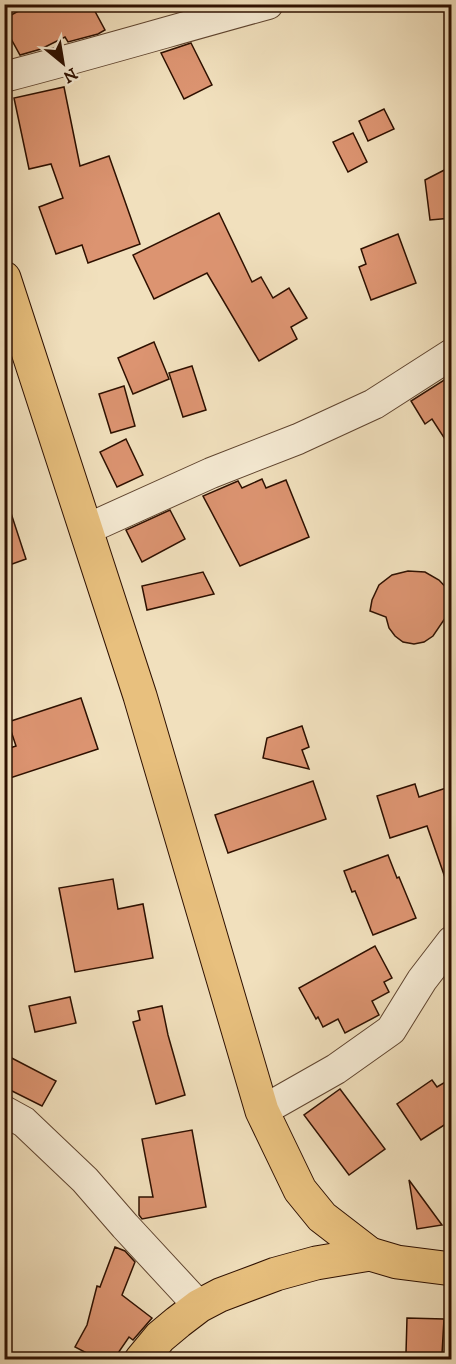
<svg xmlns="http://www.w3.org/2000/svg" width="456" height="1364" font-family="'IM FELL DW Pica',serif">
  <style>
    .building { fill: #dc9471; stroke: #2e1000; stroke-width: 1.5 }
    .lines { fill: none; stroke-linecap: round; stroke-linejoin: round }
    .minor-casing { stroke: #5f442f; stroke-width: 32 }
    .major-casing { stroke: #2e1000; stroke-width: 35 }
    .minor { stroke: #f6ebd4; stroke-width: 30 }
    .major { stroke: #e8c07e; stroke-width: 33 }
  </style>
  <rect width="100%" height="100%" fill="#f1e0bd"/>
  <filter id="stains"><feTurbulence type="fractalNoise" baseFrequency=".00333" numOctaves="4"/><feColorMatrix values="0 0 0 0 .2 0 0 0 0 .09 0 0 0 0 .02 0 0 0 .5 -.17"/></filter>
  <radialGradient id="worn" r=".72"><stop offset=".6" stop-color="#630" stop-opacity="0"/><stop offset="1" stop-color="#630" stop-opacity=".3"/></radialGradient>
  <!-- building -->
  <g class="building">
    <polygon points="31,4 91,4 105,30 98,34 68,42 65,37 41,49 20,55 4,26 4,19"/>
    <polygon points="191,43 212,85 184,99 161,53"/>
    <polygon points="64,87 80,166 109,156 140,244 88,263 82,245 56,254 39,207 63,198 51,164 29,169 14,98"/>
    <polygon points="384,109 394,129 368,141 359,121"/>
    <polygon points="353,133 367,162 348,172 333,142"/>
    <polygon points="452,166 452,218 430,220 425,180"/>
    <polygon points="219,213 252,282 261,277 273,298 289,288 307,318 291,327 297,339 259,361 207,273 154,299 133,255"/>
    <polygon points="398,234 416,283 371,300 359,267 366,264 361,249"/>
    <polygon points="154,342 169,379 133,394 118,358"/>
    <polygon points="192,366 206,410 183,417 169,373"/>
    <polygon points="452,375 452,450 432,419 425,424 411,401"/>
    <polygon points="124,386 135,426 111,433 99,394"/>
    <polygon points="126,439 143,475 117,487 100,452"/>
    <polygon points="262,479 266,488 286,480 309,537 240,566 203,496 238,481 242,488"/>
    <polygon points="8,504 26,559 4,567 4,505"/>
    <polygon points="170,510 185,539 142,562 126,530"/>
    <polygon points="408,571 425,572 439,580 452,594 452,608 433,636 424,642 414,644 403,642 395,636 389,628 386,617 370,611 372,600 379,585 392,575"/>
    <polygon points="203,572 214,594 147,610 142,586"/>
    <polygon points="81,698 98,749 4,780 4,750 16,746 8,722"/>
    <polygon points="302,726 309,747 302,750 309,769 263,758 267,738"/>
    <polygon points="313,781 326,819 228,853 215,815"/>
    <polygon points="415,784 419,797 452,786 452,888 449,889 427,826 390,838 377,796"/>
    <polygon points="388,855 397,878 399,877 416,918 373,935 355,891 352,892 344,871"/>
    <polygon points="113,879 118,909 143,904 153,958 75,972 59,888"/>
    <polygon points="375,946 392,978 384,982 389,992 372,1001 379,1015 345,1033 338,1019 323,1027 318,1017 316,1019 299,988"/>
    <polygon points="70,997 76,1023 35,1032 29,1006"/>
    <polygon points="162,1006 168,1035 185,1095 156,1104 133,1022 140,1020 138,1011"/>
    <polygon points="4,1054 56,1081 42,1106 4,1087"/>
    <polygon points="452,1078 452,1120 421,1140 397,1104 432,1080 437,1087"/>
    <polygon points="340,1089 385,1149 349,1175 304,1115"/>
    <polygon points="192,1130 206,1207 142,1219 139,1215 139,1197 153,1197 142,1139"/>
    <polygon points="409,1180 442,1225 417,1229"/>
    <polygon points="115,1247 125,1251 135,1262 122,1295 152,1318 133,1340 129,1337 114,1359 98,1359 75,1347 87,1325 97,1286 100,1287"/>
    <polygon points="407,1318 444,1319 442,1354 406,1353"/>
  </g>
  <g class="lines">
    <defs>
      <g id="minor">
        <path d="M4,77C93,54 180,28 268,4"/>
        <polyline points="87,529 211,473 298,439 374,404 452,354"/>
        <polyline points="4,1111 24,1122 85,1180 125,1226 199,1306"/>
        <polyline points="262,1111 336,1069 391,1030 422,980 452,941"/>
      </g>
      <g id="major">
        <polyline points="4,278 140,696 262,1111 300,1190 322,1217 370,1254 397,1262 452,1269"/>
        <polyline points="141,1360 160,1337 178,1322 199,1306 220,1295 276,1274 316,1263 370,1254"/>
      </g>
    </defs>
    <!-- minor casing -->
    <use href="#minor" class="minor-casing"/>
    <!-- major casing -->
    <use href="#major" class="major-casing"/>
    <!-- minor -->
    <use href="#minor" class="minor"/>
    <!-- major -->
    <use href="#major" class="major"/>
  </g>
  <!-- margin -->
  <rect width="456" height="1364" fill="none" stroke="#f1e0bd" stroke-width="24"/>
  <rect x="6" y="6" width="444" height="1352" fill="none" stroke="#2e1000" stroke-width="3"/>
  <rect x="12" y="12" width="432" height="1340" fill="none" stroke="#2e1000" stroke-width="1.5"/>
  <!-- north arrow -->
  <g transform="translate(63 63) rotate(150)" stroke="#f6ebd4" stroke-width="4.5" paint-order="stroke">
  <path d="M0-4.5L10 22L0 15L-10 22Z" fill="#2e1000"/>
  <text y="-9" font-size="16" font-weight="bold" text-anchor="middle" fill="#2e1000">N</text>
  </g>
  <rect width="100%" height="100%" filter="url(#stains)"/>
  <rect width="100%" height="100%" fill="url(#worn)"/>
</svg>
